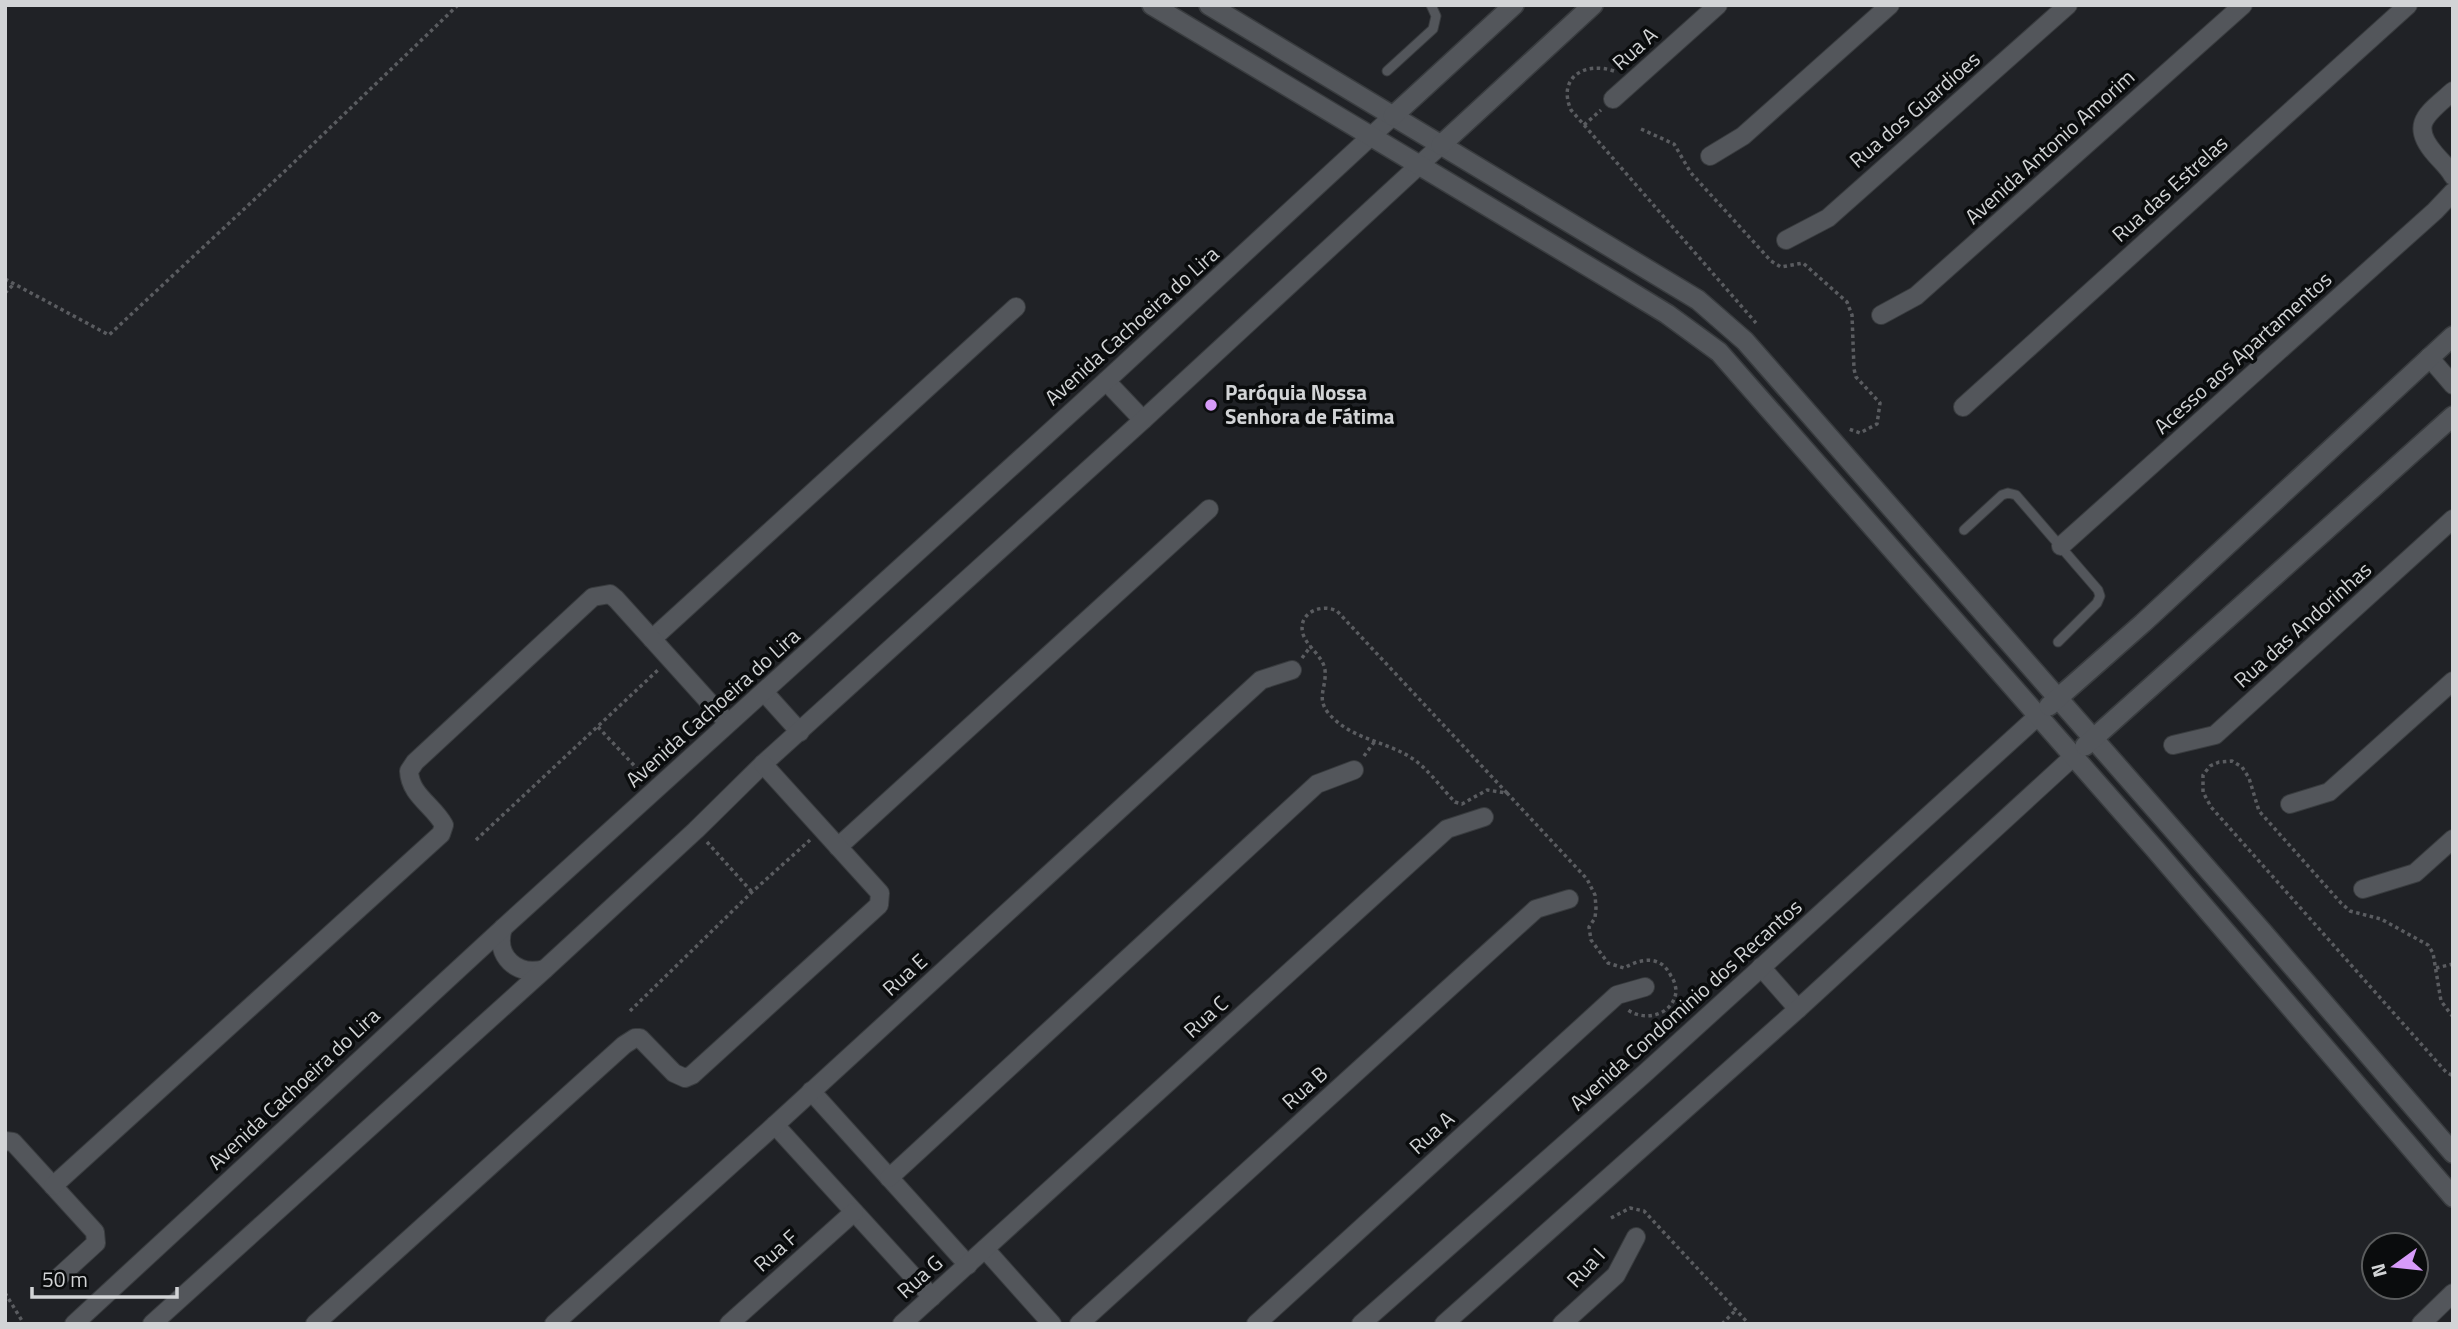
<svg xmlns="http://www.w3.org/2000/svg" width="2458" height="1329" font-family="'Titillium Web',sans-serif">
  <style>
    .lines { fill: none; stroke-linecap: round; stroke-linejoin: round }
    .service-casing { stroke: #393c3f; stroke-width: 11 }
    .minor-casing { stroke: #393c3f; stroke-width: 20 }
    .tertiary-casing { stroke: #393c3f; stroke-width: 22 }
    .path { stroke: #5a5c60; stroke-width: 3.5; stroke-dasharray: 3.5 3.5; stroke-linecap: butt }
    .service { stroke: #53565b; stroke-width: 9 }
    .minor { stroke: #53565b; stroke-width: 18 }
    .tertiary { stroke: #53565b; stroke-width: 19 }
    .poi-dot { fill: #d79bf9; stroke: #0a0c0d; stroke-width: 2.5 }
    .labels { text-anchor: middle; stroke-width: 7; stroke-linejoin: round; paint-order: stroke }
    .street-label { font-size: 21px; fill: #d2d4d6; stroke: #0a0c0d }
    .poi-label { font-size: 21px; font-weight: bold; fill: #d2d4d6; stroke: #0a0c0d; text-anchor: start }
  </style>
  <rect width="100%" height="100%" fill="#202226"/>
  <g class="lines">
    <defs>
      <g id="service">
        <polyline points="1387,71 1433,29 1436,16 1431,5"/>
        <polyline points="1964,530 2002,495 2008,493 2016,495 2098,590 2100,596 2097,603 2058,642"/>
      </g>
      <g id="minor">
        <path d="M2453,91C2429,113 2408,123 2435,154C2441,161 2449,168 2453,176"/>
        <polyline points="1613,99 1718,5"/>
        <polyline points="1710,156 1743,136 1890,5"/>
        <polyline points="1786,240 1828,218 2068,5"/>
        <polyline points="1881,315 1916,296 2243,5"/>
        <polyline points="2429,357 2453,385"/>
        <polyline points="1106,381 1143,420"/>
        <polyline points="1963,407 2408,5"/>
        <polyline points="2061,546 2435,211 2453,192"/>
        <polyline points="652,639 1016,307"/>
        <polyline points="764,692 800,732"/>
        <polyline points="2173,745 2215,735 2453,519"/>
        <polyline points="2290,804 2329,792 2453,681"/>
        <polyline points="838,847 1209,509"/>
        <polyline points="2363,889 2415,873 2453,839"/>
        <path d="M503,928C494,956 517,977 545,969"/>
        <polyline points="1761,967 1798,1009"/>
        <polyline points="811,1091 968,1265"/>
        <polyline points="775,1125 932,1297"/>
        <polyline points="5,1141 13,1142 95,1232 96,1243 60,1276"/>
        <polyline points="889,1178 1317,784 1354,770"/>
        <path d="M53,1186L441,834L444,825C433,805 410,795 409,771L415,762L593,597L610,594L616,599L728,723"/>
        <polyline points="985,1249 1052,1324"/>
        <polyline points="74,1324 503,928 1106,381 1393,116"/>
        <polyline points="152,1324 545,969 696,830 763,764 1143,420 1441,145"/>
        <polyline points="315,1324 624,1045 635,1038 640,1038 674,1073 685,1078 692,1075 879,905 880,893 763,764"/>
        <polyline points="554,1324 775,1125 1261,680 1292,670"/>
        <polyline points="729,1324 854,1212"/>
        <polyline points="902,1324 1447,829 1484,817"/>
        <polyline points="1079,1324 1536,909 1569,899"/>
        <polyline points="1256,1324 1617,995 1645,987"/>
        <polyline points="1361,1324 1643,1075 2038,716"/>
        <polyline points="1444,1324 1798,1009 2074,756"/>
        <polyline points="1562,1324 1616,1275 1636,1237"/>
        <polyline points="2421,1324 2453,1293"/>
      </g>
      <g id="tertiary">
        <polyline points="1152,5 1616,283 1667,314 1719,352 2154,848 2453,1197"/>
        <polyline points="1209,5 1698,300 1745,341 2261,930 2453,1153"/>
        <polyline points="1393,116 1514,5"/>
        <polyline points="1441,145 1593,5"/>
        <polyline points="2049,706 2143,623 2453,336"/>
        <polyline points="2085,746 2453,416"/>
      </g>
    </defs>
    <!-- service casing -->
    <use href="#service" class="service-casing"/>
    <!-- minor casing -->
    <use href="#minor" class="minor-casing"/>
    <!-- tertiary casing -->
    <use href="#tertiary" class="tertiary-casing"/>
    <!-- path -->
    <g class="path">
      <path d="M1614,71C1584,61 1557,78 1571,110L1756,323"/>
      <polyline points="1584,125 1601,110"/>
      <polyline points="1641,129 1674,144 1691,173 1771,261 1781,267 1803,263 1847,302 1852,315 1854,369 1856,377 1880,403 1877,424 1860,433 1849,429"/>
      <polyline points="5,279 109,335 286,170 458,5"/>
      <polyline points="5,293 14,284"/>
      <polyline points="1302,658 1311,646"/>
      <polyline points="598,727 644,776"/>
      <polyline points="1364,756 1375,741"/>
      <path d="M1507,793L1337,611C1321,603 1297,613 1303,634C1307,647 1323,656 1325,670C1327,690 1313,700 1334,719C1355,739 1386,742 1410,757C1427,767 1441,788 1455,802L1462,804L1487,790L1507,793L1587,879L1595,895L1596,908L1595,918L1589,927L1591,940L1608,963L1624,968C1642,958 1661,955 1671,976C1674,980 1676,986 1676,992C1673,1015 1645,1022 1628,1010"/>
      <polyline points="476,840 658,670"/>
      <polyline points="707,842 752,892"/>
      <polyline points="2436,968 2453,964"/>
      <polyline points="630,1011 752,892 810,840"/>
      <polyline points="2453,1017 2441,1001 2433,953 2428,945 2381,919 2350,911 2341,903 2259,811 2249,778 2242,767 2232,761 2219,762 2210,766 2203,775 2203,792 2211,807 2446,1072 2453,1076"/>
      <polyline points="1611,1218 1630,1208 1644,1211 1749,1324"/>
      <polyline points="5,1293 24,1324"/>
      <polyline points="1722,1324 1736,1310"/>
    </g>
    <!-- service -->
    <use href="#service" class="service"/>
    <!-- minor -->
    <use href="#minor" class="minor"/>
    <!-- tertiary -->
    <use href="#tertiary" class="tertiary"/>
  </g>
  <!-- markers -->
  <circle class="poi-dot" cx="1211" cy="405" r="7"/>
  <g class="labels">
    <!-- street labels -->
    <g class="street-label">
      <text transform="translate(1635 49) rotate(-42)" y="7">Rua A</text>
      <text transform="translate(1915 110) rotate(-41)" y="7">Rua dos Guardioes</text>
      <text transform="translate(2050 147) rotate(-42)" y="7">Avenida Antonio Amorim</text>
      <text transform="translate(2170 189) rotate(-42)" y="7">Rua das Estrelas</text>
      <text transform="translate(1132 326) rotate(-42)" y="7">Avenida Cachoeira do Lira</text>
      <text transform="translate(2243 353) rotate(-42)" y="7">Acesso aos Apartamentos</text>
      <text transform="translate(2303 625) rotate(-42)" y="7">Rua das Andorinhas</text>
      <text transform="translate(713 708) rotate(-42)" y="7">Avenida Cachoeira do Lira</text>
      <text transform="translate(905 975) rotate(-42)" y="7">Rua E</text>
      <text transform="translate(1686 1005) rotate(-42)" y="7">Avenida Condominio dos Recantos</text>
      <text transform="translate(1206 1017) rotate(-42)" y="7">Rua C</text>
      <text transform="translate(1305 1088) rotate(-42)" y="7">Rua B</text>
      <text transform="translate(294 1089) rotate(-43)" y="7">Avenida Cachoeira do Lira</text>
      <text transform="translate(1432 1133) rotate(-42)" y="7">Rua A</text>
      <text transform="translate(776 1251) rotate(-42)" y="7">Rua F</text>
      <text transform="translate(1586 1268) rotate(-47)" y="7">Rua I</text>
      <text transform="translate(920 1277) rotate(-42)" y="7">Rua G</text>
    </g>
    <!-- poi labels -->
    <g class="poi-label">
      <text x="1225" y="400">Paróquia Nossa<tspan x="1225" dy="24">Senhora de Fátima</tspan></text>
    </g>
  </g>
  <!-- border -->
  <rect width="2458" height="1329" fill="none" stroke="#d2d4d6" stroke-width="14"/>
  <!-- north arrow -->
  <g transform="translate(2395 1266) rotate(255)"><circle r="33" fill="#0a0c0d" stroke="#5a5c5d" stroke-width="2"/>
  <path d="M0-5L12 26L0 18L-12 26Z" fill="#d79bf9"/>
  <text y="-10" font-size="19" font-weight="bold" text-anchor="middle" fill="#d2d4d6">N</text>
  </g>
  <!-- scale -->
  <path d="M32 1287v10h145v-10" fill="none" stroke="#d2d4d6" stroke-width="3.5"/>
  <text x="42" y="1287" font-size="21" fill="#d2d4d6" stroke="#0a0c0d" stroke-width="5" paint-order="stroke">50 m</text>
</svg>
